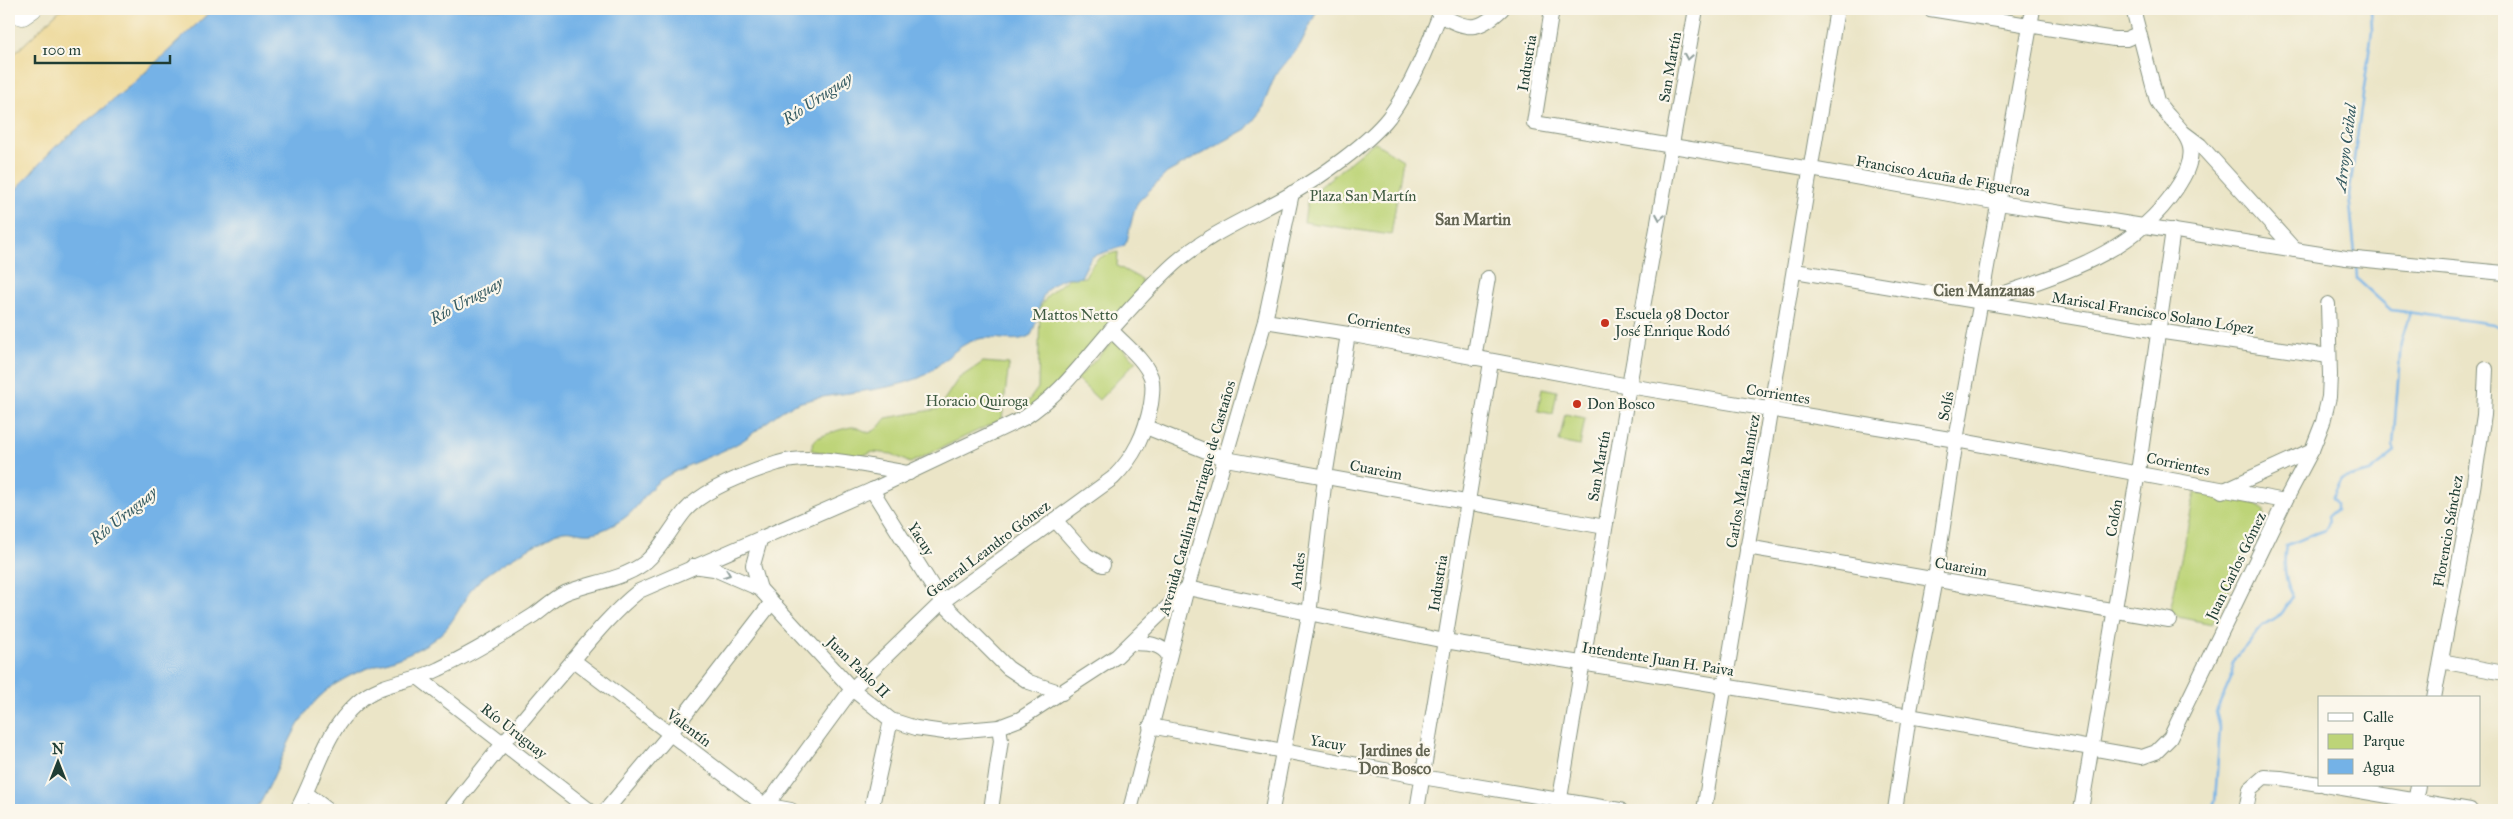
<svg xmlns="http://www.w3.org/2000/svg" width="2513" height="819" font-family="'IM FELL Great Primer',serif">
  <style>
    .green { fill: #bdd478; stroke: #6e8856 }
    .sand { fill: #eeda9e; stroke: #868c69 }
    .water { fill: #74b2e7; stroke: #4a788e }
    .lines { fill: none; stroke-linecap: round; stroke-linejoin: round }
    .stream { stroke: #74b2e7; stroke-width: 2.5 }
    .minor-casing { stroke: #85917e; stroke-width: 16 }
    .major-casing { stroke: #85917e; stroke-width: 19 }
    .minor { stroke: #fff; stroke-width: 14 }
    .major { stroke: #fff; stroke-width: 18 }
    .oneway { stroke: #8f9e9a }
    .poi-dot { fill: #c8321e; stroke: #fbf7ec; stroke-width: 2 }
    .labels { text-anchor: middle; stroke-width: 4.5; stroke-linejoin: round; paint-order: stroke }
    .street-label { font-size: 15px; fill: #1f3d34; stroke: #fbf7ec }
    .park-label { font-size: 15px; fill: #3f5b42; stroke: #fbf7ec }
    .poi-label { font-size: 15px; fill: #1f3d34; stroke: #fbf7ec; text-anchor: start }
    .water-label { font-size: 16px; font-style: italic; fill: #345a61; stroke: #fbf7ec }
    .neighbourhood-label { font-size: 16px; font-weight: bold; fill: #636553; stroke: #fbf7ec }
  </style>
  <rect width="100%" height="100%" fill="#fbf7ec"/>
  <filter id="ink" filterUnits="userSpaceOnUse"><feTurbulence type="fractalNoise" baseFrequency=".02" numOctaves="2"/><feDisplacementMap in="SourceGraphic" scale="10" xChannelSelector="R" yChannelSelector="G"/><feConvolveMatrix kernelMatrix="1 2 1 2 8 2 1 2 1" color-interpolation-filters="sRGB"/></filter>
  <filter id="wash" filterUnits="userSpaceOnUse"><feTurbulence type="fractalNoise" baseFrequency=".0096" numOctaves="4" result="noise"/><feDisplacementMap in="SourceGraphic" scale="20" xChannelSelector="R" yChannelSelector="G"/><feGaussianBlur stdDeviation="1.12" result="paint"/><feColorMatrix in="noise" values="0 0 0 0 0 0 0 0 0 0 0 0 0 0 0 0 0 1.4 0 .05"/><feComposite in="paint" operator="in"/></filter>
  <g filter="url(#wash)">
    <rect width="100%" height="100%" fill="#ebe5c7"/>
    <!-- green -->
    <g class="green">
      <polygon points="1374,142 1403,160 1391,235 1304,222 1308,197"/>
      <path d="M1118,252L1117,266L1141,279L1143,289L1049,394L1026,411L1024,407L1038,388L1040,307L1049,294L1069,278L1085,277C1094,259 1099,256 1118,252Z"/>
      <polygon points="1114,340 1136,361 1099,400 1077,379"/>
      <path d="M983,362L1009,364L1002,419L910,463L892,454L873,452L848,459L811,450C812,446 813,442 816,439C820,436 849,426 854,427C859,428 865,431 869,433L878,428L886,418L938,409L958,379Z"/>
      <polygon points="1542,388 1557,391 1553,414 1538,411"/>
      <polygon points="1565,414 1585,418 1580,446 1559,442"/>
      <polygon points="2195,492 2256,504 2264,509 2264,519 2212,624 2179,617 2170,611"/>
    </g>
    <!-- sand -->
    <polygon class="sand" points="61,9 213,9 135,82 54,148 9,197 9,59"/>
    <!-- water -->
    <path class="water" d="M213,9H1318L1300,45L1275,76L1261,111L1246,129L1167,173L1138,202L1134,211L1127,241L1124,246L1091,257L1081,277C1076,279 1071,277 1066,278C1034,288 1042,315 1031,335C1015,345 996,335 979,339C955,344 941,368 919,378C882,393 839,391 801,402C774,410 758,434 733,446C709,458 681,466 659,481C645,492 638,509 623,519C614,525 603,531 592,533C575,535 569,525 551,536C531,547 488,570 474,586C461,602 455,623 438,636C412,658 375,662 346,678C291,706 286,763 256,810H9V197L54,148L135,82Z"/>
    <g class="lines">
      <!-- stream -->
      <g class="stream">
        <polyline points="2355,254 2349,195 2372,31 2371,9"/>
        <polyline points="2356,264 2357,279 2391,310 2494,324 2504,329"/>
        <path d="M2211,810L2215,802L2220,728L2216,712L2233,673V662L2262,626L2282,613L2293,596C2284,580 2283,563 2286,545C2301,541 2311,534 2325,530L2329,523L2328,517L2336,510V503L2332,498L2342,479L2370,472L2395,452L2393,446L2401,342L2410,312"/>
      </g>
    </g>
  </g>
  <g filter="url(#ink)">
    <g class="lines">
      <defs>
        <g id="minor">
          <polyline points="1552,9 1534,123 1811,169 1999,203 2346,258 2504,273"/>
          <polyline points="1930,9 2114,39 2126,39 2138,34"/>
          <path d="M1440,15C1468,30 1478,32 1502,9"/>
          <polyline points="2184,133 2200,145 2295,250"/>
          <polyline points="1795,271 2157,331 2329,356"/>
          <path d="M1983,301C2056,274 2130,258 2176,189C2184,177 2193,162 2190,147C2186,129 2166,117 2157,101L2133,9"/>
          <polyline points="1265,321 1348,334 1629,386 1956,440 2285,501"/>
          <polyline points="1474,358 1488,278"/>
          <polyline points="1146,427 1226,459 1605,527"/>
          <polyline points="872,490 942,602 1008,668 1029,682 1062,693"/>
          <polyline points="2222,491 2312,450"/>
          <polyline points="1055,520 1086,555 1103,565"/>
          <polyline points="760,540 753,565 760,589"/>
          <polyline points="1747,547 2169,620"/>
          <polyline points="693,566 714,569 760,589 852,689 891,720 916,728 944,732 999,727 1020,719 1117,656 1187,588 1445,641 1909,716 2142,757 2156,752 2170,738 2285,501 2312,450 2323,422 2329,397 2330,375 2328,304"/>
          <path d="M1131,643C1145,643 1163,643 1169,657"/>
          <polyline points="573,660 764,805 791,810"/>
          <polyline points="2441,661 2504,673"/>
          <polyline points="419,678 589,810"/>
          <polyline points="2434,698 2473,488 2484,415 2486,369"/>
          <polyline points="1150,726 1422,777 1620,810"/>
          <polyline points="2325,785 2470,810"/>
          <polyline points="306,793 328,810"/>
          <polyline points="2414,809 2418,785"/>
          <path d="M297,810C317,774 324,732 357,703C382,680 410,684 439,669C471,654 504,634 534,615C544,608 554,598 565,593C589,583 621,580 643,564C660,551 671,528 685,511C704,489 750,472 778,463C816,452 870,467 909,473"/>
          <path d="M450,810C487,763 524,717 563,672C587,644 610,614 639,591L872,490L1024,418C1062,393 1082,363 1111,330C1131,308 1152,284 1174,264C1209,233 1251,217 1291,194C1320,177 1368,144 1389,117C1412,86 1428,45 1442,9"/>
          <polyline points="606,810 670,734 772,602"/>
          <path d="M759,810L775,794L852,689L942,602L1113,478C1135,456 1145,434 1151,404C1152,395 1154,386 1151,377C1144,359 1124,344 1111,330"/>
          <polyline points="871,810 891,720"/>
          <polyline points="991,810 1001,740 999,727"/>
          <polyline points="1130,810 1187,588 1265,321 1292,193"/>
          <polyline points="1272,810 1309,615 1325,477 1348,334"/>
          <polyline points="1417,810 1491,362"/>
          <polyline points="1558,810 1629,386 1696,9"/>
          <polyline points="1704,810 1837,9"/>
          <polyline points="1895,810 1909,716 1935,579 1956,440 2033,9"/>
          <polyline points="2081,810 2138,472 2173,230"/>
          <polyline points="2246,810 2250,789 2264,777 2281,778 2319,784"/>
        </g>
        <polyline id="major" points="12,9 16,14 23,16 33,9"/>
      </defs>
      <!-- minor casing -->
      <use href="#minor" class="minor-casing"/>
      <!-- major casing -->
      <use href="#major" class="major-casing"/>
      <!-- minor -->
      <use href="#minor" class="minor"/>
      <!-- major -->
      <use href="#major" class="major"/>
    </g>
    <!-- one-way arrows -->
    <defs><path id="oneway-chevron" d="M-2-3.5L2.5 0L-2 3.5" fill="none" stroke-width="1.6" stroke-linecap="round" stroke-linejoin="round" transform="scale(1.25)"/></defs>
    <g class="oneway">
      <use href="#oneway-chevron" transform="translate(1688 57) rotate(100)"/>
      <use href="#oneway-chevron" transform="translate(1660 217) rotate(100)"/>
      <use href="#oneway-chevron" transform="translate(727 574) rotate(20)"/>
    </g>
  </g>
  <!-- markers -->
  <g class="poi-dot">
    <circle cx="1605" cy="323" r="5"/>
    <circle cx="1577" cy="404" r="5"/>
  </g>
  <g class="labels">
    <!-- street labels -->
    <g class="street-label">
      <text transform="translate(1527 63) rotate(-81)" y="5">Industria</text>
      <text transform="translate(1670 67) rotate(-80)" y="5">San Martín</text>
      <text transform="translate(1943 176) rotate(10)" y="5">Francisco Acuña de Figueroa</text>
      <text transform="translate(2153 313) rotate(9)" y="5">Mariscal Francisco Solano López</text>
      <text transform="translate(1379 324) rotate(11)" y="5">Corrientes</text>
      <text transform="translate(1778 394) rotate(9)" y="5">Corrientes</text>
      <text transform="translate(1946 406) rotate(-79)" y="5">Solís</text>
      <text transform="translate(2178 464) rotate(12)" y="5">Corrientes</text>
      <text transform="translate(1599 466) rotate(-80)" y="5">San Martín</text>
      <text transform="translate(1376 470) rotate(11)" y="5">Cuareim</text>
      <text transform="translate(1743 481) rotate(-80)" y="5">Carlos María Ramírez</text>
      <text transform="translate(1197 498) rotate(-74)" y="5">Avenida Catalina Harriague de Castaños</text>
      <text transform="translate(2114 518) rotate(-80)" y="5">Colón</text>
      <text transform="translate(2448 531) rotate(-80)" y="5">Florencio Sánchez</text>
      <text transform="translate(921 539) rotate(58)" y="5">Yacuy</text>
      <text transform="translate(988 549) rotate(-37)" y="5">General Leandro Gómez</text>
      <text transform="translate(2236 566) rotate(-64)" y="5">Juan Carlos Gómez</text>
      <text transform="translate(1961 567) rotate(10)" y="5">Cuareim</text>
      <text transform="translate(1298 571) rotate(-83)" y="5">Andes</text>
      <text transform="translate(1438 583) rotate(-81)" y="5">Industria</text>
      <text transform="translate(1658 659) rotate(9)" y="5">Intendente Juan H. Paiva</text>
      <text transform="translate(858 667) rotate(44)" y="5">Juan Pablo II</text>
      <text transform="translate(689 728) rotate(37)" y="5">Valentín</text>
      <text transform="translate(514 731) rotate(38)" y="5">Río Uruguay</text>
      <text transform="translate(1328 743) rotate(10)" y="5">Yacuy</text>
    </g>
    <!-- park labels -->
    <g class="park-label">
      <text x="1363" y="201">Plaza San Martín</text>
      <text x="1075" y="320">Mattos Netto</text>
      <text x="977" y="406">Horacio Quiroga</text>
    </g>
    <!-- poi labels -->
    <g class="poi-label">
      <text x="1615" y="319">Escuela 98 Doctor<tspan x="1615" dy="17">José Enrique Rodó</tspan></text>
      <text x="1587" y="409">Don Bosco</text>
    </g>
    <!-- water labels -->
    <g class="water-label">
      <text transform="translate(817 98) rotate(-34)" y="6">Río Uruguay</text>
      <text transform="translate(2345 148) rotate(-83)" y="6">Arroyo Ceibal</text>
      <text transform="translate(466 300) rotate(-29)" y="6">Río Uruguay</text>
      <text transform="translate(123 515) rotate(-39)" y="6">Río Uruguay</text>
    </g>
    <!-- neighbourhood labels -->
    <g class="neighbourhood-label">
      <text x="1473" y="225">San Martin</text>
      <text x="1984" y="296">Cien Manzanas</text>
      <text x="1395" y="756">Jardines de<tspan x="1395" dy="18">Don Bosco</tspan></text>
    </g>
  </g>
  <!-- margin -->
  <rect width="2513" height="819" fill="none" stroke="#fbf7ec" stroke-width="30"/>
  <!-- legend -->
  <rect x="2318" y="696" width="162" height="90" fill="#fbf7ec" stroke="#a3ada2"/>
  <rect x="2328" y="713" width="25" height="8" fill="#ffffff" stroke="#a3ada2"/>
  <text x="2363" y="722" font-size="15" fill="#1f3d34">Calle</text>
  <rect x="2328" y="734" width="25" height="15" fill="#bdd478" stroke="#a3ada2"/>
  <text x="2363" y="746" font-size="15" fill="#1f3d34">Parque</text>
  <rect x="2328" y="759" width="25" height="15" fill="#74b2e7" stroke="#a3ada2"/>
  <text x="2363" y="772" font-size="15" fill="#1f3d34">Agua</text>
  <!-- north arrow -->
  <g transform="translate(58 762)" stroke="#fbf7ec" stroke-width="4" paint-order="stroke">
  <path d="M0-4L9 19L0 12L-9 19Z" fill="#1f3d34"/>
  <text y="-8" font-size="14" font-weight="bold" text-anchor="middle" fill="#1f3d34">N</text>
  </g>
  <!-- scale -->
  <path d="M35 55v8h135v-8" fill="none" stroke="#1f3d34" stroke-width="2.5"/>
  <text x="42" y="55" font-size="15" fill="#1f3d34" stroke="#fbf7ec" stroke-width="4" paint-order="stroke">100 m</text>
</svg>
